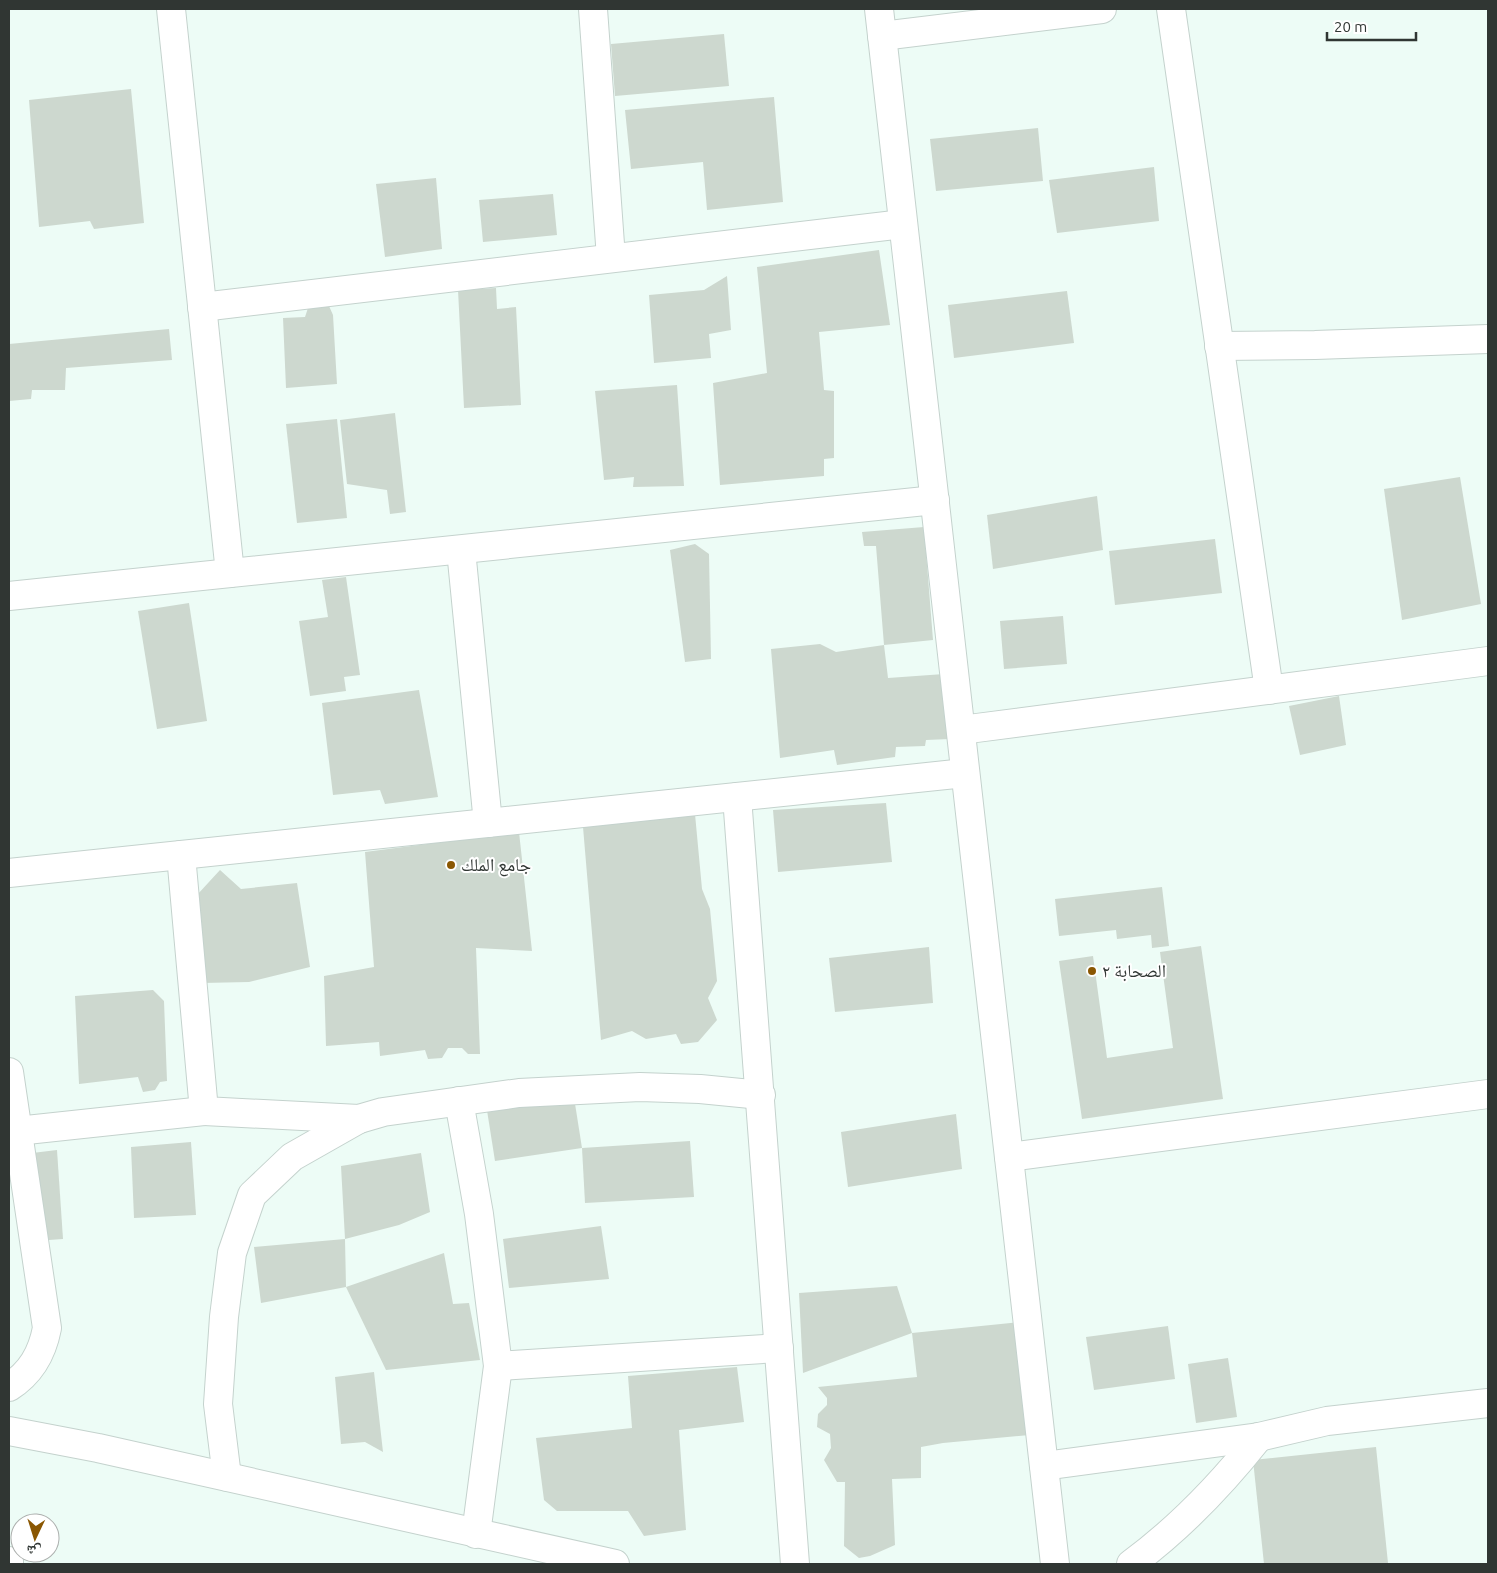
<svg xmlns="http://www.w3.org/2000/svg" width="1497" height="1573" font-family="Ubuntu,'Noto Naskh Arabic',sans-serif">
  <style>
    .building { fill: #cdd8cf }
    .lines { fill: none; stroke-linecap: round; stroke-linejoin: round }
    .minor-casing { stroke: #c4d2cd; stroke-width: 30 }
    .secondary-casing { stroke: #c4d2cd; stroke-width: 30 }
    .minor { stroke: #fff; stroke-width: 28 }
    .secondary { stroke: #fff; stroke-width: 28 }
    .poi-dot { fill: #8a5702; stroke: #fff; stroke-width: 2 }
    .labels { text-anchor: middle; stroke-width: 4; stroke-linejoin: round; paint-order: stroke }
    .poi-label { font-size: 18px; fill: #303633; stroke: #fff; text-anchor: start }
  </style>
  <rect width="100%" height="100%" fill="#edfcf6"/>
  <!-- building -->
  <g class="building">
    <polygon points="724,34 729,86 615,96 611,44"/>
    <polygon points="131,89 144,223 94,229 90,221 39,227 29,100"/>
    <polygon points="774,97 783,202 707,210 703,162 631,169 625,110"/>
    <polygon points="1038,128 1043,181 936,191 930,139"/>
    <polygon points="1154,167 1159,221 1057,233 1049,180"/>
    <polygon points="436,178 442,249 385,257 376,184"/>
    <polygon points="553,194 557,235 483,242 479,200"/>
    <polygon points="879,250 890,325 819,332 824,390 834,391 834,458 824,459 824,476 720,485 713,383 767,373 757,267"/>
    <polygon points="727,276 731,330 709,334 711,358 654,363 649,295 704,290"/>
    <polygon points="496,288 497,309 516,307 521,405 464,408 458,290"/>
    <polygon points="1067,291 1074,343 954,358 948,305"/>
    <polygon points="329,306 333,315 337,384 286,388 283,318 305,317 308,308"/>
    <polygon points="169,329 172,360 66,368 65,390 32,390 31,399 9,401 9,344"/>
    <polygon points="677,385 684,486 633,487 634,477 604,480 595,391"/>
    <polygon points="395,413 406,512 390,514 387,490 347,484 340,420"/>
    <polygon points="337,419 347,518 297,523 286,424"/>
    <polygon points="1460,477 1481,604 1402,620 1384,489"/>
    <polygon points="1097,496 1103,550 993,569 987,515"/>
    <polygon points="924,527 933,640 884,645 888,678 944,674 950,739 926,740 925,746 896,747 895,757 837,765 834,750 780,758 771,649 820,644 836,652 884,645 876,546 864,546 862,532"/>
    <polygon points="1215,539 1222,593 1115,605 1109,551"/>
    <polygon points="695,544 709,554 711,659 685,662 670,550"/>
    <polygon points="346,577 360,675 344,677 346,691 310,696 299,621 328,617 322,580"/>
    <polygon points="189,603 207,721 157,729 138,611"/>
    <polygon points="1063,616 1067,664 1004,669 1000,621"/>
    <polygon points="419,690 438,797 385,804 380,790 333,795 322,703"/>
    <polygon points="1339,696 1346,745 1300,755 1289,706"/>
    <polygon points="886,803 892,862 778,872 773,810"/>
    <polygon points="695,814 702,889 710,909 717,981 708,998 717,1020 698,1042 681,1044 676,1034 646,1039 632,1031 601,1040 583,827"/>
    <polygon points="519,832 532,951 476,948 480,1054 468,1054 462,1048 448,1048 442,1058 428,1059 425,1050 380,1056 379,1042 326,1046 324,976 374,967 365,852"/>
    <polygon points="220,870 241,889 297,883 310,967 249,982 202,983 197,895"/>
    <polygon points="1162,887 1169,946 1152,948 1151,935 1117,939 1116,930 1059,936 1055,899"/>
    <polygon points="1201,946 1223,1099 1082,1119 1059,961 1093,956 1107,1058 1173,1048 1160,952"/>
    <polygon points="929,947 933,1003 835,1012 829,958"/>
    <polygon points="153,990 164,1001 167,1081 160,1082 155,1090 143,1092 138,1077 79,1084 75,996"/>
    <polygon points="573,1091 582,1148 495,1161 486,1104"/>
    <polygon points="956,1114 962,1169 848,1187 841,1132"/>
    <polygon points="690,1141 694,1197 585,1203 582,1148"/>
    <polygon points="191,1142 196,1215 134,1218 131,1147"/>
    <polygon points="57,1150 63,1239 35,1241 24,1154"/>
    <polygon points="421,1153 430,1212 399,1225 345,1239 346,1287 261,1303 254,1247 345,1239 341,1166"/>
    <polygon points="601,1226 609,1279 509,1288 503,1239"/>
    <polygon points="444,1253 453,1304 469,1303 480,1360 386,1370 346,1287"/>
    <polygon points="897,1286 912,1333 803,1373 799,1293"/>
    <polygon points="1029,1321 1040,1434 943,1443 921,1447 921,1478 892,1479 895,1545 870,1556 859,1558 844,1546 845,1482 837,1482 824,1460 831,1448 830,1434 817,1427 818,1414 827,1405 827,1398 818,1387 917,1377 912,1333"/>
    <polygon points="1168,1326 1175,1379 1094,1390 1086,1337"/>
    <polygon points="1228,1358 1237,1417 1196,1423 1188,1364"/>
    <polygon points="737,1367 744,1422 679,1430 686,1530 644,1536 628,1511 557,1511 544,1500 536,1438 632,1428 628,1376"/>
    <polygon points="374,1372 383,1452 365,1442 341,1444 335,1377"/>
    <polygon points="1376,1447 1388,1563 1264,1564 1253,1460"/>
  </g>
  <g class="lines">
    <defs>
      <g id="minor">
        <polyline points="171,9 230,573"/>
        <polyline points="593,9 611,258"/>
        <polyline points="879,9 1055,1564"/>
        <polyline points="1171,9 1269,690"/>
        <polyline points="882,36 1102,9"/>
        <polyline points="202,307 903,224"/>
        <polyline points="1219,346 1315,345 1488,339"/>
        <polyline points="461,550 488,823"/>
        <polyline points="9,596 935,500"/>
        <polyline points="961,730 1488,661"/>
        <polyline points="737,797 795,1564"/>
        <polyline points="181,855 204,1111 359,1119"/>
        <polyline points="9,873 965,773"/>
        <path d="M9,1072L47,1328C42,1354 31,1373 9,1387"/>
        <polyline points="459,1101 479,1214 498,1366 476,1534"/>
        <polyline points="17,1131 204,1111"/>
        <polyline points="1009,1157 1488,1094"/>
        <polyline points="498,1366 779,1348"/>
        <polyline points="9,1431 98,1448 615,1564"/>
        <polyline points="1044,1466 1259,1437 1327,1421 1488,1403"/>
        <polyline points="227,1477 218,1404 224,1317 232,1253 252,1195 292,1157 359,1119 383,1112 519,1093 640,1087 700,1089 761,1095"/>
        <path d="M1131,1564C1180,1528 1221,1485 1259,1437"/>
      </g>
      <polyline id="secondary" points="9,1561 9,1564"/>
    </defs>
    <!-- minor casing -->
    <use href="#minor" class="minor-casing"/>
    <!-- secondary casing -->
    <use href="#secondary" class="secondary-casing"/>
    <!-- minor -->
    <use href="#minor" class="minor"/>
    <!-- secondary -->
    <use href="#secondary" class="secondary"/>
  </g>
  <!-- markers -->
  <g class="poi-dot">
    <circle cx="451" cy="865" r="5"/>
    <circle cx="1092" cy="971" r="5"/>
  </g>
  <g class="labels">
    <!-- poi labels -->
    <g class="poi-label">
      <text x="461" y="871">جامع الملك</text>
      <text x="1102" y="977">الصحابة ٢</text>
    </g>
  </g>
  <!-- border -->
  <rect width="1497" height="1573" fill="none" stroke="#303633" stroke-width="20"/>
  <!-- north arrow -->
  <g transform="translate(35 1538) rotate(184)"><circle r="24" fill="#ffffff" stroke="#acafad"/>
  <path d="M0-4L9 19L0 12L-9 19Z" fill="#8a5702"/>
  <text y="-8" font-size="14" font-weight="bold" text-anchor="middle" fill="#303633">ش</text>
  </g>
  <!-- scale -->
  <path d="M1327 32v8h89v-8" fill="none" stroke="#303633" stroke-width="2.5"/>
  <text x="1334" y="32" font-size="15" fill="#303633" stroke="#ffffff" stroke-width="4" paint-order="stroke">20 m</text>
</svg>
